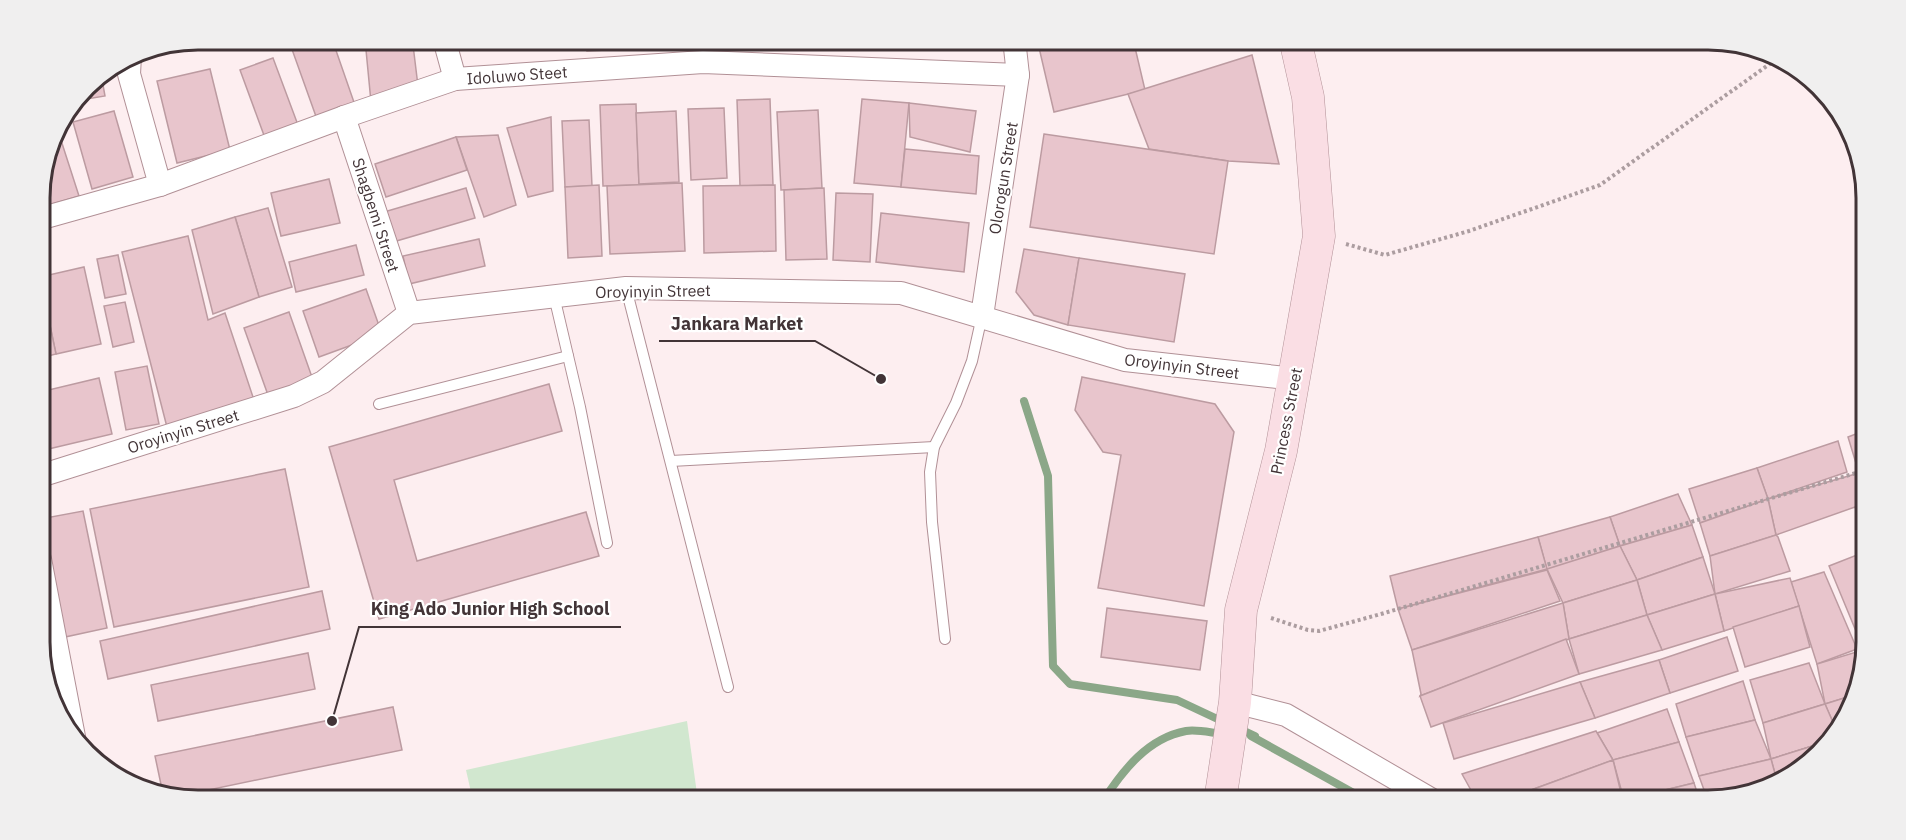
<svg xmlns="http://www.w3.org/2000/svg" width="1906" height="840" font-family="'IBM Plex Sans',sans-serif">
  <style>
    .green { fill: #d1e7cf }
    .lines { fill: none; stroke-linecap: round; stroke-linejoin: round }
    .stream { stroke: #8ba788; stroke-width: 8 }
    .building { fill: #e8c5cc; stroke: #bc9ba1; stroke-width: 1.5 }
    .lane-casing { stroke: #b19096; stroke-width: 12 }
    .street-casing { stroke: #b19096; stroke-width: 24 }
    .secondary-casing { stroke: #b19096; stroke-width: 33 }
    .path { stroke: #ac9da0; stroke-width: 4; stroke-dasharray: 3 3; stroke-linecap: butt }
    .lane { stroke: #fff; stroke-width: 10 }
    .street { stroke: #fff; stroke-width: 22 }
    .secondary { stroke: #fadee4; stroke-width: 32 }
    .labels { text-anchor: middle; stroke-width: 4.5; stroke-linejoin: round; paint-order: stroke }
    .street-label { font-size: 16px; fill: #423437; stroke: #fff }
    .rim { fill: none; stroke: #423437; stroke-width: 3 }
    .leader { fill: none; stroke: #423437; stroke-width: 2 }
    .callout-dot { fill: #423437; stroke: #fff; stroke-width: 2 }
    .callout-label { font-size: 18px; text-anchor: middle; font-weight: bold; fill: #423437; stroke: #fff; stroke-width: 4.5; stroke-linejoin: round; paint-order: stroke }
  </style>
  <rect width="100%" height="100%" fill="#fdeef0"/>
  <!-- green -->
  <polygon class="green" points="687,721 698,801 473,801 466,770"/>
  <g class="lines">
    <!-- stream -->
    <g class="stream">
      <polyline points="1024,401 1048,476 1053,666 1070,684 1177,700 1226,723"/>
      <polyline points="1238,728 1255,736"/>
      <polyline points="1251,736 1368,801"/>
      <path d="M1103,801C1123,770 1148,738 1186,731C1197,729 1212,733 1223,734"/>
    </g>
  </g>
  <!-- building -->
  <g class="building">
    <polygon points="198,39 254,39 254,48 168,51 168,45"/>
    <polygon points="294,39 332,39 356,108 318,122 289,41"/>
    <polygon points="586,39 626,39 627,49 587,51"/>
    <polygon points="626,39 661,39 661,47 627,49"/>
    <polygon points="668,39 697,39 697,44 668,45"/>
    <polygon points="707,39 740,39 740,43 707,44"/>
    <polygon points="1037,39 1133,39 1145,90 1054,112"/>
    <polygon points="413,45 418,86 371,102 366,50"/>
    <polygon points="1252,55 1279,164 1228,161 1149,149 1128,94"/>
    <polygon points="273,58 298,125 265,138 240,70"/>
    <polygon points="210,69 230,150 177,163 157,81"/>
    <polygon points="101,74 105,96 75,101 93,79"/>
    <polygon points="770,99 773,185 740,186 737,100"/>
    <polygon points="862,99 909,103 901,187 854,183"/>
    <polygon points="909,103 976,111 970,152 910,137"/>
    <polygon points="636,104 639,185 603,186 600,105"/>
    <polygon points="724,108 727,178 691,180 688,109"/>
    <polygon points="818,110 822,188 781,190 777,112"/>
    <polygon points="114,111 133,177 92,189 73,122"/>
    <polygon points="676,111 679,182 639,184 636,113"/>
    <polygon points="551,117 553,191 528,197 507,128"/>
    <polygon points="589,120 592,186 565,187 562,121"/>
    <polygon points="59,134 79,196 39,208 39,187 53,136"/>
    <polygon points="1044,134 1228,161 1214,254 1030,227"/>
    <polygon points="498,135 516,205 484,217 456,137"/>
    <polygon points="456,137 467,170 386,197 375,164"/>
    <polygon points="905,149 979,156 976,194 901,187"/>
    <polygon points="329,179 340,223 281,236 271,193"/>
    <polygon points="682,183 685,251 610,254 607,186"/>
    <polygon points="599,185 602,256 568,258 565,187"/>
    <polygon points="775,185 776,251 704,253 703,186"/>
    <polygon points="466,188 475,218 393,242 384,212"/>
    <polygon points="824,188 827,259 786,260 784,190"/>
    <polygon points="836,193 873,194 870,262 833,260"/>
    <polygon points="268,208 292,287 259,297 235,217"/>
    <polygon points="881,213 969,223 964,272 876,262"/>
    <polygon points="235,217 259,297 213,314 192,230"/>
    <polygon points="188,236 208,320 225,313 256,406 168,431 122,252"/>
    <polygon points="479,239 485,266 409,284 403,256"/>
    <polygon points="356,245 364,275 296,292 289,262"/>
    <polygon points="1024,249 1079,258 1068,325 1034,315 1016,292"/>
    <polygon points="118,255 126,294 105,298 97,259"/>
    <polygon points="1079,258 1185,274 1174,342 1068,325"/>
    <polygon points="84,267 101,344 56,354 40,277"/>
    <polygon points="40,279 56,354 40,358"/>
    <polygon points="366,289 382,334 319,357 303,311"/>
    <polygon points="125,302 134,342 113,347 104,306"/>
    <polygon points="289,312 313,380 268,395 244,328"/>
    <polygon points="147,366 159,424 126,430 115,372"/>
    <polygon points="1082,377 1215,404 1234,432 1204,606 1098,588 1121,455 1103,452 1075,410"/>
    <polygon points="99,378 112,434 40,451 40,392"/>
    <polygon points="549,384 562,431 394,480 417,561 586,512 599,556 379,619 329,447"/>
    <polygon points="1866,430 1866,471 1859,473 1848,437"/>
    <polygon points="1838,441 1847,472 1768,499 1757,468"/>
    <polygon points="1757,468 1768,499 1700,523 1689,489"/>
    <polygon points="285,469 309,587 114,627 90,509"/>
    <polygon points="1866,471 1867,509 1857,512 1855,507 1776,535 1768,499"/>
    <polygon points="1678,494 1692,525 1620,546 1610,517"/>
    <polygon points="1768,499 1776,535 1710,556 1700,523"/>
    <polygon points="1867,509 1867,529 1857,512"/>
    <polygon points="83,511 107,628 65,637 40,519"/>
    <polygon points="1610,517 1620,546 1547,570 1538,537"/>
    <polygon points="1692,525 1703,557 1637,580 1620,546"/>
    <polygon points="1776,535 1778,537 1790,571 1715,594 1710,556"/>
    <polygon points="1538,537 1547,569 1398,609 1390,576"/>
    <polygon points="1620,546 1637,580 1563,603 1547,569"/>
    <polygon points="1867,551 1867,643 1866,647 1863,648 1829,566"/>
    <polygon points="1703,557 1715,594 1647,615 1637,580"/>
    <polygon points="1547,570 1560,601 1412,650 1398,609"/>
    <polygon points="1824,572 1857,649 1817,664 1791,582"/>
    <polygon points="1790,578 1799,606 1724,631 1715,594"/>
    <polygon points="1637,580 1647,615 1569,639 1563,603"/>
    <polygon points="322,591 330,629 108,679 100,641"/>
    <polygon points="1715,594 1724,631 1662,650 1647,615"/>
    <polygon points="1563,603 1569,639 1420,696 1421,694 1412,650"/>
    <polygon points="1799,606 1810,647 1745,667 1733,627"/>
    <polygon points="1107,608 1207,621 1200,670 1101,657"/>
    <polygon points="1647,615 1662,650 1579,674 1569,639"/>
    <polygon points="1727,637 1738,671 1670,693 1659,660"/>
    <polygon points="1566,639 1579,674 1431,727 1420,696"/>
    <polygon points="1866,649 1857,694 1825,704 1817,664"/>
    <polygon points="308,653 315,689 158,721 151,685"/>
    <polygon points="1659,660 1670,693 1595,718 1580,682"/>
    <polygon points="1809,663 1825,704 1763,723 1750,680"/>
    <polygon points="1743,681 1755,720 1686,737 1676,704"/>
    <polygon points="1580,682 1595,718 1454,759 1443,723"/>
    <polygon points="1857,694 1855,703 1835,727 1825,704"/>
    <polygon points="1825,704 1835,727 1822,743 1771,759 1763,723"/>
    <polygon points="393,707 402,750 208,790 210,801 198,801 163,794 155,756"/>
    <polygon points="1667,709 1679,742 1613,760 1597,733"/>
    <polygon points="1755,720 1771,759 1699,776 1686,737"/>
    <polygon points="1596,731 1613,760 1501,801 1477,801 1462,774"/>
    <polygon points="1679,742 1694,783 1624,800 1613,760"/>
    <polygon points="1822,743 1797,774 1777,781 1771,759"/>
    <polygon points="1822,743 1797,774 1777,781 1771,759"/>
    <polygon points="1771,759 1777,781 1718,801 1708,801 1699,776"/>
    <polygon points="1613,760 1623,801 1501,801"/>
    <polygon points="1694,783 1700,801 1624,800"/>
  </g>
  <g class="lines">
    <defs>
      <g id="lane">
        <polyline points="626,288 728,687"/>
        <polyline points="554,296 580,407 607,543"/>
        <polyline points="379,404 568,356"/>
        <polyline points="671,461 934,447"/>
        <polyline points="945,639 932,522 930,472 934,447 956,403 972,361 982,316"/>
      </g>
      <g id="street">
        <polyline points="444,39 455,79"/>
        <polyline points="130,56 129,74 160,185"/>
        <polyline points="344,117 409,313"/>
        <polyline points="39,219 160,185 344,117 455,79 703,62 1018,75"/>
        <polyline points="982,316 1018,75 1014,39"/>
        <polyline points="40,476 294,396 323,382 409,313 626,288 901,293 1125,360 1295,379"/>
        <polyline points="40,559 75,742"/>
        <polyline points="1235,702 1286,715 1434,801"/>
      </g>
      <polyline id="secondary" points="1220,801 1235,702 1241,610 1281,451 1319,236 1308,97 1295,39"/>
    </defs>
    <!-- lane casing -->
    <use href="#lane" class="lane-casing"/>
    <!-- street casing -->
    <use href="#street" class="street-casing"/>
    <!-- secondary casing -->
    <use href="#secondary" class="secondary-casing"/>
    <!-- path -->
    <g class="path">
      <polyline points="1346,244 1385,255 1469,231 1600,185 1778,58"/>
      <polyline points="1271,618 1308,630 1319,631 1381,614 1866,470"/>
    </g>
    <!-- lane -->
    <use href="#lane" class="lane"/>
    <!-- street -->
    <use href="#street" class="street"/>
    <!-- secondary -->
    <use href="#secondary" class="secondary"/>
  </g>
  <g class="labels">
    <!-- street labels -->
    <g class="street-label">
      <text transform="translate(517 75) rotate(-4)" y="6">Idoluwo Steet</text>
      <text transform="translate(1003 178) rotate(-81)" y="6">Olorogun Street</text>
      <text transform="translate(376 215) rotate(72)" y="6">Shagbemi Street</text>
      <text transform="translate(653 291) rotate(-1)" y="6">Oroyinyin Street</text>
      <text transform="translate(1182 366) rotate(7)" y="6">Oroyinyin Street</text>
      <text transform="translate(1286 421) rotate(-79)" y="6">Princess Street</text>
      <text transform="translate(183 431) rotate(-17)" y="6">Oroyinyin Street</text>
    </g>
  </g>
  <!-- crop -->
  <path d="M0 0H1906V840H0ZM198 50H1708A148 148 0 0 1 1856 198V642A148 148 0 0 1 1708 790H198A148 148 0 0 1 50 642V198A148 148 0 0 1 198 50Z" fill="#f0efef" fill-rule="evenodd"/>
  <path class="rim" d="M198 50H1708A148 148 0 0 1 1856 198V642A148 148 0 0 1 1708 790H198A148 148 0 0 1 50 642V198A148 148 0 0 1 198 50Z"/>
  <!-- callouts -->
  <path class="leader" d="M881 379L815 341H659M332 721L359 627H621"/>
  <g class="callout-dot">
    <circle cx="881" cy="379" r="6"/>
    <circle cx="332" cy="721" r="6"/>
  </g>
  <g class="callout-label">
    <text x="737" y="330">Jankara Market</text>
    <text x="490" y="615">King Ado Junior High School</text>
  </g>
</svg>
